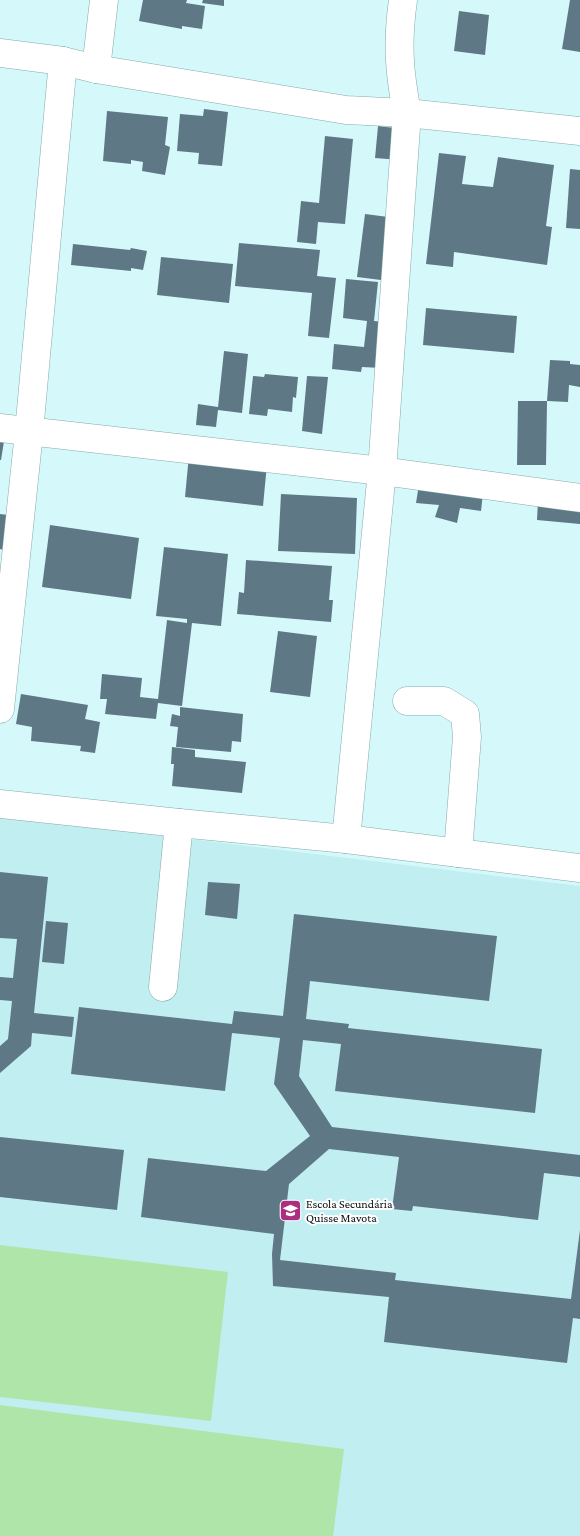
<svg xmlns="http://www.w3.org/2000/svg" width="580" height="1536" font-family="'Crimson Pro',serif">
  <style>
    .built { fill: #c1eef1 }
    .green { fill: #b0e5aa }
    .building { fill: #5e7886 }
    .lines { fill: none; stroke-linecap: round; stroke-linejoin: round }
    .minor-casing { stroke: #86a9aa; stroke-width: 29 }
    .minor { stroke: #fff; stroke-width: 28 }
    .labels { text-anchor: middle; stroke-width: 4; stroke-linejoin: round; paint-order: stroke }
    .poi-label { font-size: 12px; fill: #030e0f; stroke: #fefefe; text-anchor: start }
  </style>
  <rect width="100%" height="100%" fill="#d5f9fb"/>
  <!-- built -->
  <polygon class="built" points="0,816 580,886 580,1536 0,1536"/>
  <!-- green -->
  <g class="green">
    <polygon points="0,1245 228,1272 211,1421 0,1397"/>
    <polygon points="0,1405 344,1449 333,1536 0,1536"/>
  </g>
  <!-- building -->
  <g class="building">
    <polygon points="143,0 187,0 186,3 205,6 202,29 182,26 182,29 139,21"/>
    <polygon points="203,0 224,0 224,6 202,3"/>
    <polygon points="570,0 580,0 580,52 562,49"/>
    <polygon points="459,11 489,15 485,55 454,51"/>
    <polygon points="204,109 228,112 222,166 198,164 199,153 177,151 180,114 203,116"/>
    <polygon points="107,111 168,117 165,145 170,147 165,175 142,171 143,162 131,160 131,164 103,161"/>
    <polygon points="378,126 403,129 400,160 375,158"/>
    <polygon points="325,136 353,139 345,224 318,222 316,244 297,242 301,201 319,203"/>
    <polygon points="439,153 466,156 462,184 493,187 498,157 554,165 546,226 552,227 547,265 454,252 453,267 426,264"/>
    <polygon points="570,169 580,170 580,229 566,228"/>
    <polygon points="365,214 396,218 389,281 357,277"/>
    <polygon points="239,243 320,250 317,276 336,278 329,338 308,336 312,293 235,286"/>
    <polygon points="73,244 130,250 131,248 147,251 143,270 131,268 131,271 71,265"/>
    <polygon points="161,257 233,264 229,303 157,295"/>
    <polygon points="346,279 378,282 374,321 386,322 381,368 362,367 361,372 332,369 334,344 364,347 367,321 343,318"/>
    <polygon points="426,308 517,316 514,353 423,345"/>
    <polygon points="224,351 248,354 242,413 218,410 216,427 196,425 198,404 218,407"/>
    <polygon points="550,360 570,361 570,364 580,365 580,387 569,385 568,402 547,401"/>
    <polygon points="265,374 298,377 296,398 293,397 292,412 268,409 267,416 249,414 253,376 264,377"/>
    <polygon points="307,376 328,377 322,434 302,431"/>
    <polygon points="518,401 547,401 546,465 517,465"/>
    <polygon points="0,434 5,435 1,460 0,460"/>
    <polygon points="189,455 267,464 263,506 185,497"/>
    <polygon points="419,484 483,493 481,511 460,508 457,523 435,517 439,505 416,503"/>
    <polygon points="281,494 357,498 355,554 278,551"/>
    <polygon points="538,501 580,505 580,524 537,520"/>
    <polygon points="0,514 8,515 3,550 0,549"/>
    <polygon points="50,525 139,538 131,599 42,587"/>
    <polygon points="164,547 228,554 221,626 192,623 182,706 158,703 156,719 105,714 107,699 100,699 102,674 142,678 140,697 158,699 167,620 187,623 187,619 156,616"/>
    <polygon points="246,560 332,566 329,600 333,600 331,622 237,614 239,592 244,593"/>
    <polygon points="278,631 317,636 310,697 270,692"/>
    <polygon points="21,694 88,705 85,719 100,722 95,753 80,751 81,746 31,741 32,727 16,724"/>
    <polygon points="180,707 243,714 241,742 232,741 231,752 176,747 178,727 170,726 172,714 180,716"/>
    <polygon points="172,747 195,750 195,757 246,762 242,793 172,786 174,764 171,764"/>
    <polygon points="0,872 48,877 34,1013 74,1017 72,1037 32,1033 31,1046 0,1073 0,1046 8,1039 12,1001 0,1000 0,977 13,978 17,939 0,938"/>
    <polygon points="208,882 240,884 237,919 205,915"/>
    <polygon points="294,914 497,936 489,1001 310,981 306,1019 349,1024 348,1028 542,1049 535,1113 335,1091 341,1044 303,1040 299,1076 332,1127 580,1155 580,1177 544,1173 538,1220 413,1206 412,1211 392,1209 399,1157 329,1149 289,1184 280,1260 396,1273 395,1280 571,1299 580,1230 580,1319 573,1318 567,1363 384,1342 389,1297 273,1286 272,1254 274,1234 141,1217 148,1158 266,1171 310,1136 274,1084 280,1038 232,1033 225,1091 71,1074 79,1007 232,1024 234,1011 283,1016"/>
    <polygon points="46,921 68,923 64,964 42,962"/>
    <polygon points="0,1137 124,1150 117,1210 0,1197"/>
  </g>
  <g class="lines">
    <defs>
      <g id="minor">
        <polyline points="0,53 63,61 96,69 346,110 407,113 580,131"/>
        <polyline points="96,69 104,0"/>
        <polyline points="0,428 382,471 580,498"/>
        <polyline points="407,701 444,701 465,714 467,737 458,853"/>
        <polyline points="0,709 29,432 63,61"/>
        <polyline points="0,804 179,823 346,839 580,868"/>
        <path d="M346,839L382,471L407,113C399,70 397,43 403,0"/>
        <polyline points="163,987 179,823"/>
      </g>
    </defs>
    <!-- minor casing -->
    <use href="#minor" class="minor-casing"/>
    <!-- minor -->
    <use href="#minor" class="minor"/>
  </g>
  <!-- icons -->
  <defs>
    <symbol id="school-square" viewBox="-11 -11 22 22"><rect x="-9" y="-9" width="18" height="18" rx="4" fill="#ac2e7e" stroke="#fefefe"/><path d="M0-5L7-2L0 1L-7-2ZM-4 1L0 2.5L4 1V4Q0 6-4 4Z" fill="#fff"/></symbol>
  </defs>
  <g fill-rule="evenodd">
    <use href="#school-square" x="278" y="1198" width="25" height="25"/>
  </g>
  <g class="labels">
    <!-- poi labels -->
    <g class="poi-label">
      <text x="306" y="1208">Escola Secundária<tspan x="306" dy="14">Quisse Mavota</tspan></text>
    </g>
  </g>
</svg>
